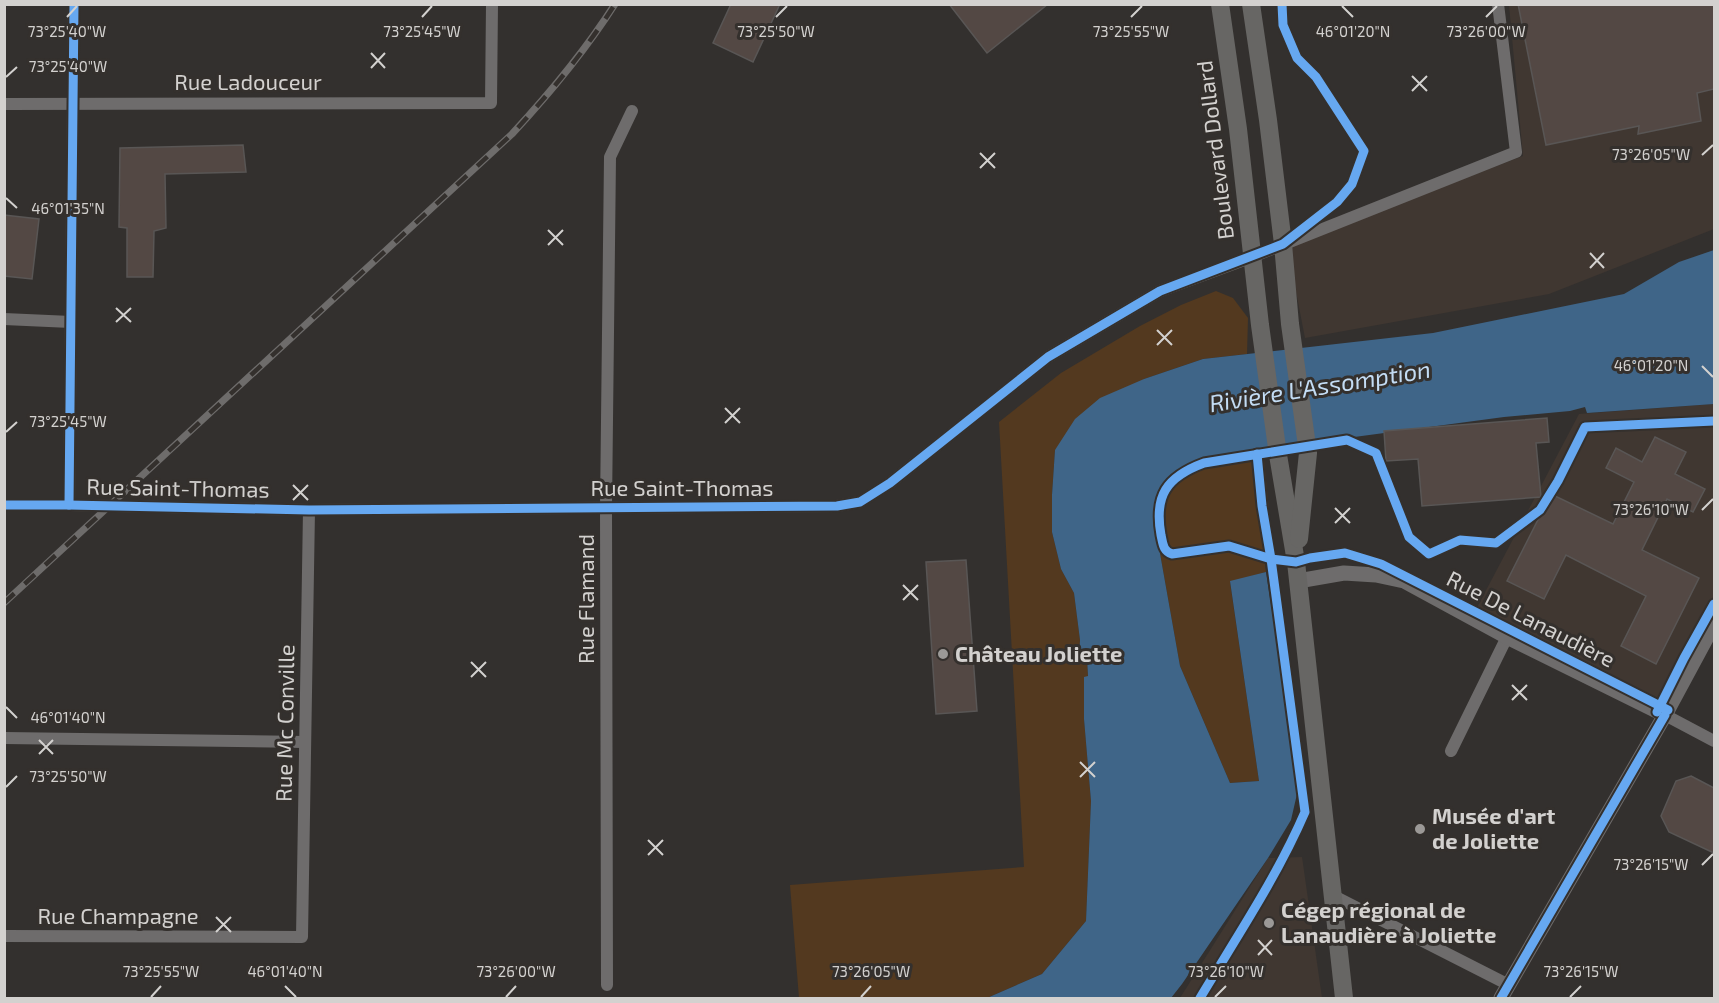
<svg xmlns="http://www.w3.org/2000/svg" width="1719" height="1003" font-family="'Exo 2',sans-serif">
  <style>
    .built { fill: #403731 }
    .green { fill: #53391f }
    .water { fill: #3f6588 }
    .building { fill: #534844; stroke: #595655; stroke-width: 1.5 }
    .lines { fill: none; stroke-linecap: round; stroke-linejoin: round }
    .minor { stroke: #6e6c6c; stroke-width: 12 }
    .tertiary { stroke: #6e6c6c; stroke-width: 15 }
    .secondary { stroke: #676664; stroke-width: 18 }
    .rail-casing { stroke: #6e6c6b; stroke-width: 7 }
    .rail { stroke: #34302d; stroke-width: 4.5; stroke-dasharray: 14; stroke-linecap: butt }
    .cycleway-casing { stroke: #34302d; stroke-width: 13 }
    .cycleway { stroke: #66a8f1; stroke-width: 9 }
    .ticks { fill: none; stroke: #d3d1cf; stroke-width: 2 }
    .poi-dot { fill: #9b9997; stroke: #34302d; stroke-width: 2 }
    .labels { text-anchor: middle; stroke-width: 6; stroke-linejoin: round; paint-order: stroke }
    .street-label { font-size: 22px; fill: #d3d1cf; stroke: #34302d }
    .poi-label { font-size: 22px; font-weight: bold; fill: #d3d1cf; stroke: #34302d; text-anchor: start }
    .water-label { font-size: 24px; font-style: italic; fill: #c3dcf4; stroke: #34302d }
    .ticks-label { font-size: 15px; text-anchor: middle; fill: #d3d1cf; stroke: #34302d; stroke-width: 6; stroke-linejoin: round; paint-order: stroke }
  </style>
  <rect width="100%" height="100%" fill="#33302e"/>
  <!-- built -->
  <g class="built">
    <polygon points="1509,5 1714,5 1714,229 1549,294 1305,338 1287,245 1523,156"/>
    <polygon points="1714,404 1714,624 1665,715 1472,617 1579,414"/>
    <polygon points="1302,857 1322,998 1180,998 1268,858"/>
  </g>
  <!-- green -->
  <g class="green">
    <polygon points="1216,291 1233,298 1248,318 1247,354 1203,359 1144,379 1055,450 1052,495 1052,532 1061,569 1074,593 1080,640 1079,655 1087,656 1088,677 1084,677 1084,719 1091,801 1086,921 1042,974 987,998 799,998 790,885 1024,867 999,422 1061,373 1140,326 1181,305"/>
    <path d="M1263,449L1273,550L1263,548L1266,572L1230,582L1259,781L1230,783L1180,666L1153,514C1159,488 1168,474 1192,462Z"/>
  </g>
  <!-- water -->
  <path class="water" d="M1714,250V404L1587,413L1585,407L1570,411L1504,417L1250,451L1192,462C1168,474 1159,488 1153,514L1180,666L1230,783L1259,781L1230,581L1266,572L1296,767L1297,794L1291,820L1268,858L1182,984L1171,998H987L1042,974L1086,921L1091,801L1084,719V677L1088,676L1087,657L1079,656L1080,640L1074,593L1061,569L1052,532V495L1055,450L1075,419L1100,398L1144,379L1203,359L1433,333L1624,294L1679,262Z"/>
  <!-- building -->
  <g class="building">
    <polygon points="731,4 780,4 753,62 713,43"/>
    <polygon points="949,4 1048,4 987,53"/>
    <polygon points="1518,4 1714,4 1714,89 1697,93 1701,121 1638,134 1639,126 1546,145"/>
    <polygon points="243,145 246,172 165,174 166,228 154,231 153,277 127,277 127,228 119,227 120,148"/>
    <polygon points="4,215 39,219 32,279 4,276"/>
    <polygon points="1547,418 1549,442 1536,443 1541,497 1422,506 1418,459 1386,461 1384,431"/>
    <polygon points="1655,437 1686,452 1675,474 1705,489 1693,512 1667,499 1642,550 1699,578 1656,664 1621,646 1646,596 1566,555 1544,599 1507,581 1551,494 1613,524 1634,482 1606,468 1616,448 1642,462"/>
    <polygon points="966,560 977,711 936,714 926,562"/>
    <polygon points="1691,776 1714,788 1714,853 1669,832 1661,816 1676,781"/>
  </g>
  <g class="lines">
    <!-- minor -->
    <g class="minor">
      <polyline points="4,104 491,103 492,4"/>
      <polyline points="4,319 71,322"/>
      <polyline points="4,505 69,505 309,510 837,506 860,502 890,483 1048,357 1160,291 1252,257 1516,152 1498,4"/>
      <polyline points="69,505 74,4"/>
      <polyline points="1665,715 1714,741"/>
      <polyline points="4,738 305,742"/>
      <polyline points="1451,751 1507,637"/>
      <polyline points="1332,895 1509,985"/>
      <polyline points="4,936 302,937 309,510"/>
      <polyline points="607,985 606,508 610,157 632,111"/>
    </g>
    <!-- tertiary -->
    <g class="tertiary">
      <polyline points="1298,581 1344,573 1376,575 1404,581 1507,637 1665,715"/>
      <polyline points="1501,998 1665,715 1714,624"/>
    </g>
    <!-- secondary -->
    <g class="secondary">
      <polyline points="1220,4 1238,129 1260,325 1278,455 1296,562 1344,998"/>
      <polyline points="1251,4 1268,120 1283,244 1290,324 1308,453 1299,539"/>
    </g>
    <defs>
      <path id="rail" d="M4,603L512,134C550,93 585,51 615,4"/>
    </defs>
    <!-- rail casing -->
    <use href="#rail" class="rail-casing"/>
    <!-- rail -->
    <use href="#rail" class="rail"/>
    <defs>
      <g id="cycleway">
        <polyline points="4,505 69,505 309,510 837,506 860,502 890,483 1048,357 1160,291 1283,244 1337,202 1352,184 1364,151 1316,77 1297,58 1283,25 1282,4"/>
        <polyline points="69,505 74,4"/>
        <path d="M1668,710L1381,564L1345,553L1310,558L1296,562L1271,559L1229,546L1172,554C1163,551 1163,544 1161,535C1154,496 1166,477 1204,463L1347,440L1376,453L1409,537L1429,554L1460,540L1496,543L1540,510L1558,481L1585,427L1714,421"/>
        <polyline points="1657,712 1684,658 1714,604"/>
        <path d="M1200,998C1236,938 1277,877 1305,812L1271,559L1262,506L1257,454"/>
        <polyline points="1501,998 1665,715"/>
      </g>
    </defs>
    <!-- cycleway casing -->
    <use href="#cycleway" class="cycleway-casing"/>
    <!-- cycleway -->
    <use href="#cycleway" class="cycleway"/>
  </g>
  <!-- ticks -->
  <path class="ticks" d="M1342,6L1353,17M67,17L77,6M422,17L432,6M776,17L787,6M1131,17L1142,6M1486,17L1497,6M371,53L385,68M371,68L385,53M1412,76L1427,91M6,77L17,67M1412,91L1427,76M980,153L995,168M1702,155L1713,145M980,168L995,153M6,198L17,208M548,230L563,245M548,245L563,230M1590,253L1604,268M1590,268L1604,253M116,308L131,322M116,322L131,308M1157,330L1172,345M1157,345L1172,330M1702,366L1713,377M725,408L740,423M725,423L740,408M6,432L17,422M293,485L308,500M293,500L308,485M1335,508L1350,523M1702,510L1713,499M1335,523L1350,508M903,585L918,600M903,600L918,585M471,662L486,677M471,677L486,662M1512,685L1527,700M1512,700L1527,685M6,707L17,718M39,740L53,754M39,754L53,740M1080,762L1095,777M1080,777L1095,762M6,787L17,776M648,840L663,855M648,855L663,840M1702,865L1713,854M216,917L231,932M216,932L231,917M1258,940L1272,955M1258,955L1272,940M285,986L296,997M151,997L161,986M506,997L516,986M861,997L871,986M1215,997L1226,986M1570,997L1581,986"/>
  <!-- markers -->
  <g class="poi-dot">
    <circle cx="943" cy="654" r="6"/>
    <circle cx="1420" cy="829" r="6"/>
    <circle cx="1269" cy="923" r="6"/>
  </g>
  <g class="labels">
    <!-- street labels -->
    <g class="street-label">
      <text x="248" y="90">Rue Ladouceur</text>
      <text transform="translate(1215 150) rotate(-97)" y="8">Boulevard Dollard</text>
      <text transform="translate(178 488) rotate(1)" y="8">Rue Saint-Thomas</text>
      <text x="682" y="496">Rue Saint-Thomas</text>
      <text transform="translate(586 599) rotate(-90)" y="8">Rue Flamand</text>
      <text transform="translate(1531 619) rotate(27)" y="8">Rue De Lanaudière</text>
      <text transform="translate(285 723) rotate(-89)" y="8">Rue Mc Conville</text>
      <text x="118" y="924">Rue Champagne</text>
    </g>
    <!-- poi labels -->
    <g class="poi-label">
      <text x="955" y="662">Château Joliette</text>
      <text x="1432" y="824">Musée d'art<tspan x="1432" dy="25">de Joliette</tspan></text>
      <text x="1281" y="918">Cégep régional de<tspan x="1281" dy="25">Lanaudière à Joliette</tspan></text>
    </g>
    <!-- water labels -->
    <g class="water-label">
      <text transform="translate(1320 387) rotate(-9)" y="8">Rivière L'Assomption</text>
    </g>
  </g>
  <g class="ticks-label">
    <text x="67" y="37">73°25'40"W</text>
    <text x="422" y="37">73°25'45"W</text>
    <text x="776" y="37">73°25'50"W</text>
    <text x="1131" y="37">73°25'55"W</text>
    <text x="1353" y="37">46°01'20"N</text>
    <text x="1486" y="37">73°26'00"W</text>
    <text x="68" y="72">73°25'40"W</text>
    <text x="1651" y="160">73°26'05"W</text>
    <text x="68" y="214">46°01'35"N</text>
    <text x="1651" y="371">46°01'20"N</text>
    <text x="68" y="427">73°25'45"W</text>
    <text x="1651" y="515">73°26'10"W</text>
    <text x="68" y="723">46°01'40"N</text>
    <text x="68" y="782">73°25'50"W</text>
    <text x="1651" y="870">73°26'15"W</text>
    <text x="871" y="977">73°26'05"W</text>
    <text x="1226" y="977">73°26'10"W</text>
    <text x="161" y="977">73°25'55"W</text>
    <text x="285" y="977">46°01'40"N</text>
    <text x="516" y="977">73°26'00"W</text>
    <text x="1581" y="977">73°26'15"W</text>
  </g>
  <!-- border -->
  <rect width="1719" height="1003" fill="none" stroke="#d3d1cf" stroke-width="12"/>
</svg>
